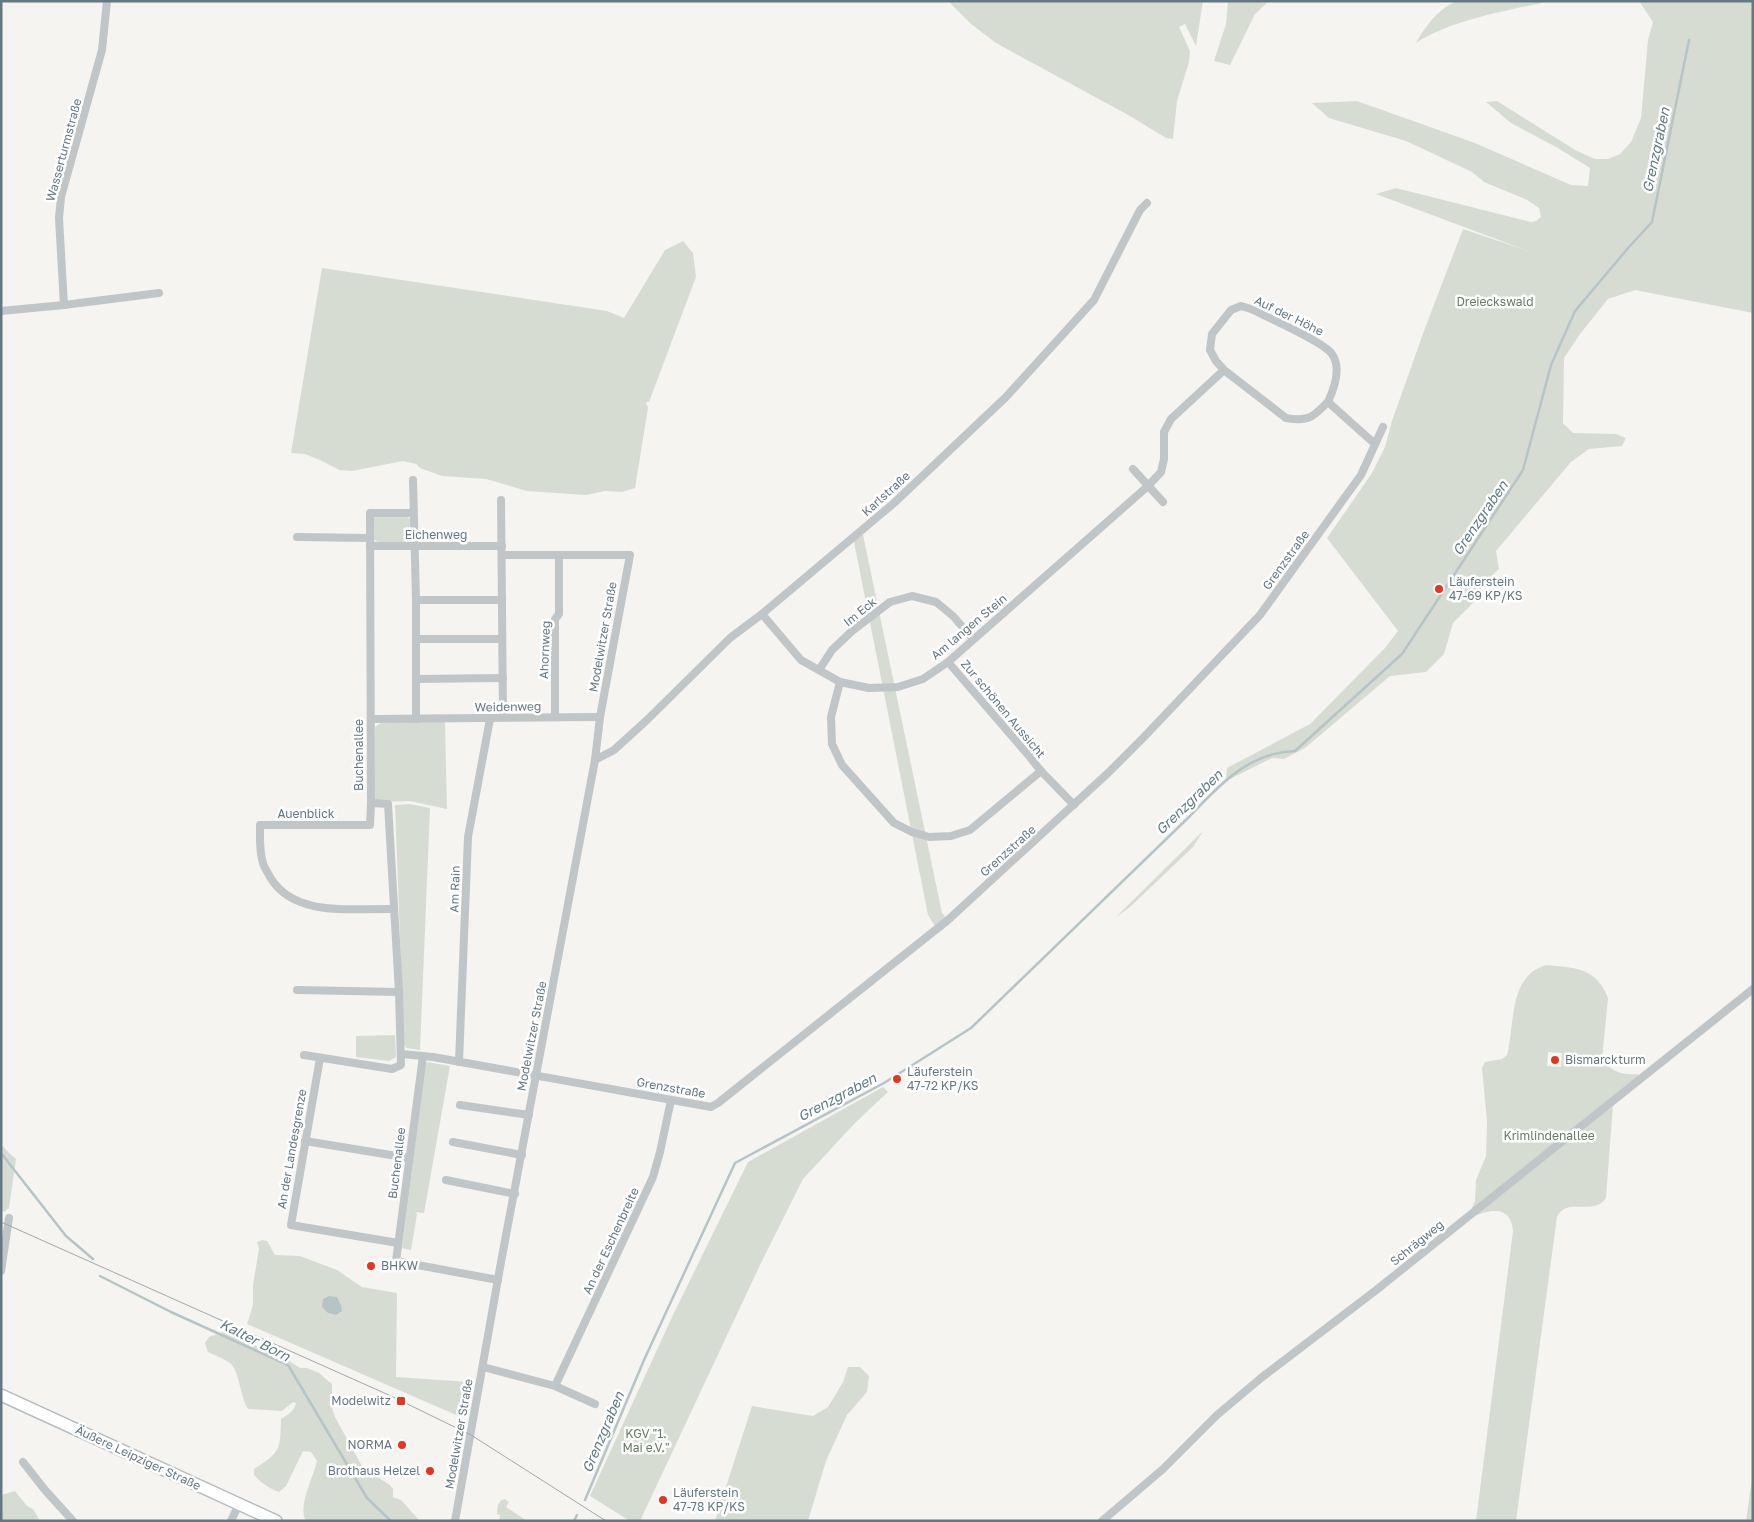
<svg xmlns="http://www.w3.org/2000/svg" width="1754" height="1522" font-family="'Golos Text',sans-serif">
  <style>
    .green { fill: #d7dcd2; fill-rule: evenodd }
    .water { fill: #b5c4c7 }
    .lines { fill: none; stroke-linecap: round; stroke-linejoin: round }
    .stream { stroke: #b5c4c7; stroke-width: 2.5 }
    .secondary-casing { stroke: #b4babe; stroke-width: 14 }
    .street { stroke: #c0c5c7; stroke-width: 8 }
    .secondary { stroke: #fff; stroke-width: 11 }
    .tram { stroke: #a0a8ad; stroke-width: 1 }
    .poi-dot { fill: #e8341d; stroke: #fff; stroke-width: 2 }
    .labels { text-anchor: middle; stroke-width: 5; stroke-linejoin: round; paint-order: stroke }
    .street-label { font-size: 12px; fill: #637883; stroke: #fff }
    .park-label { font-size: 12px; fill: #697a62; stroke: #fff }
    .poi-label { font-size: 12px; fill: #637883; stroke: #fff; text-anchor: start }
    .water-label { font-size: 14px; font-style: italic; fill: #5f7b80; stroke: #fff }
  </style>
  <rect width="100%" height="100%" fill="#f5f4f1"/>
  <!-- green -->
  <g class="green">
    <polygon points="948,1 1203,1 1196,46 1185,24 1179,27 1190,51 1189,62 1177,101 1173,139 1166,138 1130,116 996,43 971,24"/>
    <polygon points="1228,1 1269,1 1255,14 1230,65 1214,61 1226,24"/>
    <path d="M1458,1H1550C1508,11 1453,19 1416,43C1425,27 1439,7 1458,1Z"/>
    <polygon points="1639,1 1753,1 1753,313 1635,290 1608,299 1580,334 1564,358 1563,423 1573,433 1616,434 1626,438 1622,446 1589,449 1571,462 1496,551 1499,569 1483,584 1478,598 1453,623 1444,654 1426,672 1390,676 1305,748 1284,759 1272,758 1226,781 1227,768 1310,724 1385,648 1398,631 1327,538 1372,473 1385,447 1392,421 1425,328 1463,229 1528,251 1376,194 1396,188 1531,222 1536,221 1541,217 1539,208 1527,200 1484,182 1472,172 1406,141 1329,118 1312,103 1357,101 1475,143 1571,185 1588,186 1590,168 1558,148 1511,123 1486,102 1497,101 1577,151 1595,159 1608,159 1620,154 1631,142 1641,118 1648,40 1653,22"/>
    <polygon points="683,241 693,253 696,277 649,402 646,402 648,408 635,488 622,492 605,491 586,495 527,491 486,479 442,476 420,468 416,464 403,461 352,471 339,470 320,460 305,454 291,453 322,268 607,311 624,318 665,250"/>
    <polygon points="377,515 407,516 410,519 411,539 407,543 379,543 373,539 373,519"/>
    <polygon points="862,530 942,913 948,920 937,929 928,915 853,537"/>
    <polygon points="382,722 445,722 447,809 410,801 375,802 375,727"/>
    <polygon points="410,804 430,808 420,1050 406,1048 404,1044 395,805"/>
    <polygon points="1203,831 1193,847 1130,907 1115,918"/>
    <path d="M1546,965C1575,968 1596,967 1608,998L1602,1059C1611,1072 1622,1075 1638,1074L1639,1084L1613,1105L1606,1198C1593,1217 1567,1196 1557,1217L1516,1521H1476L1513,1231C1511,1205 1490,1209 1472,1217L1471,1210L1475,1201L1476,1180L1486,1156L1487,1121L1482,1068L1485,1062L1502,1059L1507,1055C1515,1025 1508,976 1546,965ZM1548,1052L1562,1053L1561,1067L1547,1066Z"/>
    <polygon points="395,1035 396,1057 389,1061 356,1057 356,1036"/>
    <polygon points="427,1062 450,1066 424,1213 415,1212 417,1214 411,1250 402,1248 425,1066"/>
    <polygon points="883,1087 888,1092 856,1122 803,1179 760,1265 640,1521 630,1521 590,1496 672,1317 748,1162"/>
    <polygon points="1,1144 9,1153 16,1159 9,1208 4,1212 1,1210"/>
    <polygon points="262,1240 267,1241 275,1255 300,1256 337,1270 362,1287 397,1293 396,1377 469,1382 463,1418 247,1324 253,1305 253,1285 259,1249 257,1242"/>
    <path d="M223,1332L285,1358L300,1368H307L319,1373L332,1384V1408L335,1417L363,1468L390,1485L393,1489V1497L401,1500L420,1521H306C297,1507 314,1476 317,1461L311,1452L303,1451L286,1486L279,1492C270,1489 260,1482 254,1475V1469C281,1452 280,1450 281,1419C287,1415 295,1411 296,1403L293,1402L282,1411L248,1409C240,1397 240,1372 230,1363C224,1359 215,1355 208,1352L205,1343L209,1337Z"/>
    <polygon points="848,1367 860,1367 869,1376 867,1392 847,1415 826,1461 808,1521 715,1521 752,1406 813,1416 828,1407 843,1382"/>
    <polygon points="1753,1472 1752,1521 1746,1521"/>
    <polygon points="15,1491 27,1506 33,1509 40,1521 1,1521 1,1495"/>
    <polygon points="505,1499 509,1502 506,1507 527,1521 499,1521 500,1515 497,1514 498,1505 501,1500"/>
  </g>
  <!-- water -->
  <polygon class="water" points="329,1296 337,1297 341,1305 342,1311 336,1315 328,1313 322,1307 323,1299"/>
  <g class="lines">
    <!-- stream -->
    <g class="stream">
      <polyline points="1,1153 66,1236 93,1259"/>
      <polyline points="100,1276 171,1312 288,1365 367,1498 391,1521"/>
      <path d="M585,1500L644,1360L735,1163L884,1083L971,1028L1190,816C1220,784 1250,752 1295,751L1402,654L1523,470L1551,365L1575,311L1629,247L1652,222L1689,40"/>
      <polyline points="574,1521 577,1515"/>
    </g>
    <defs>
      <polyline id="secondary" points="1,1395 276,1521"/>
    </defs>
    <!-- secondary casing -->
    <use href="#secondary" class="secondary-casing"/>
    <!-- street -->
    <g class="street">
      <polyline points="64,305 59,218 61,197 102,50 107,1"/>
      <polyline points="1,311 64,305 159,293"/>
      <path d="M1328,402C1312,417 1310,422 1286,418L1224,370L1216,361L1210,350L1212,334L1231,310L1241,306L1251,309C1267,317 1324,342 1332,354C1342,368 1334,389 1328,402L1375,444"/>
      <polyline points="1133,469 1163,502"/>
      <polyline points="413,480 416,600 416,719"/>
      <polyline points="501,500 503,717"/>
      <polyline points="297,537 370,538"/>
      <polyline points="370,546 502,546"/>
      <polyline points="416,600 502,600"/>
      <polyline points="762,614 801,660 840,682 869,688 898,687 923,679 948,662 1148,486 1161,472 1164,459 1164,432 1171,419 1224,370"/>
      <polyline points="416,639 502,639"/>
      <polyline points="948,662 1029,756 1041,771 1074,805"/>
      <polyline points="819,670 832,650 852,631 890,602 912,596 936,602 953,616 973,639"/>
      <polyline points="416,679 503,678"/>
      <polyline points="840,682 831,717 832,744 842,765 894,823 912,832 929,837 951,836 970,830 1041,771"/>
      <polyline points="555,717 555,619 559,614 559,555"/>
      <polyline points="371,719 600,717"/>
      <polyline points="595,760 614,750 647,720 730,638 762,614 894,503 1006,397 1094,300 1140,210 1147,203"/>
      <path d="M371,803L370,825H260C260,837 259,851 263,863C264,868 268,872 270,877C294,918 353,908 394,909"/>
      <polyline points="297,990 399,992"/>
      <polyline points="402,1054 433,1057 711,1107 718,1103 948,920 1108,773 1143,738 1260,615 1361,475 1383,427"/>
      <polyline points="304,1055 392,1069 401,1065 399,992 388,804 371,803 370,513 413,513"/>
      <polyline points="423,1056 396,1261 498,1280"/>
      <polyline points="320,1058 291,1225 398,1243"/>
      <polyline points="459,1062 468,837 490,719"/>
      <polyline points="460,1105 529,1115"/>
      <polyline points="305,1141 409,1158"/>
      <polyline points="453,1142 522,1155"/>
      <polyline points="446,1180 515,1194"/>
      <polyline points="1,1271 9,1218"/>
      <polyline points="483,1367 555,1386 595,1404"/>
      <polyline points="555,1386 653,1177 660,1152 671,1100"/>
      <polyline points="23,1462 45,1490 73,1521"/>
      <polyline points="231,1521 239,1504"/>
      <polyline points="455,1521 501,1262 595,760 600,717 630,555 503,555"/>
      <polyline points="1102,1521 1163,1469 1217,1415 1261,1378 1375,1291 1753,989"/>
    </g>
    <!-- secondary -->
    <use href="#secondary" class="secondary"/>
    <!-- tram -->
    <polyline class="tram" points="1,1222 391,1396 471,1435 606,1521"/>
  </g>
  <!-- markers -->
  <g class="poi-dot">
    <circle cx="1439" cy="589" r="5"/>
    <circle cx="1555" cy="1060" r="5"/>
    <circle cx="897" cy="1079" r="5"/>
    <circle cx="371" cy="1266" r="5"/>
    <rect x="396" y="1396" width="10" height="10" rx="2.5"/>
    <circle cx="402" cy="1445" r="5"/>
    <circle cx="430" cy="1471" r="5"/>
    <circle cx="663" cy="1500" r="5"/>
  </g>
  <g class="labels">
    <!-- street labels -->
    <g class="street-label">
      <text transform="translate(64 150) rotate(-75)" y="4">Wasserturmstraße</text>
      <text transform="translate(1289 316) rotate(26)" y="4">Auf der Höhe</text>
      <text transform="translate(886 494) rotate(-42)" y="4">Karlstraße</text>
      <text x="436" y="539">Eichenweg</text>
      <text transform="translate(1286 560) rotate(-54)" y="4">Grenzstraße</text>
      <text transform="translate(860 612) rotate(-39)" y="4">Im Eck</text>
      <text transform="translate(969 627) rotate(-40)" y="4">Am langen Stein</text>
      <text transform="translate(603 637) rotate(-80)" y="4">Modelwitzer Straße</text>
      <text transform="translate(545 650) rotate(-88)" y="4">Ahornweg</text>
      <text transform="translate(508 707) rotate(-1)" y="4">Weidenweg</text>
      <text transform="translate(1003 709) rotate(50)" y="4">Zur schönen Aussicht</text>
      <text transform="translate(359 755) rotate(-90)" y="4">Buchenallee</text>
      <text x="306" y="818">Auenblick</text>
      <text transform="translate(1008 851) rotate(-42)" y="4">Grenzstraße</text>
      <text transform="translate(455 889) rotate(-88)" y="4">Am Rain</text>
      <text transform="translate(532 1036) rotate(-79)" y="4">Modelwitzer Straße</text>
      <text transform="translate(671 1088) rotate(10)" y="4">Grenzstraße</text>
      <text transform="translate(292 1149) rotate(-80)" y="4">An der Landesgrenze</text>
      <text transform="translate(397 1163) rotate(-83)" y="4">Buchenallee</text>
      <text transform="translate(611 1241) rotate(-65)" y="4">An der Eschenbreite</text>
      <text transform="translate(1417 1243) rotate(-39)" y="4">Schrägweg</text>
      <text transform="translate(459 1434) rotate(-80)" y="4">Modelwitzer Straße</text>
      <text transform="translate(138 1458) rotate(25)" y="4">Äußere Leipziger Straße</text>
    </g>
    <!-- park labels -->
    <g class="park-label">
      <text x="1495" y="306">Dreieckswald</text>
      <text x="1549" y="1140">Krimlindenallee</text>
      <text x="646" y="1438">KGV "1.<tspan x="646" dy="14">Mai e.V."</tspan></text>
    </g>
    <!-- poi labels -->
    <g class="poi-label">
      <text x="1449" y="586">Läuferstein<tspan x="1449" dy="14">47-69 KP/KS</tspan></text>
      <text x="1565" y="1064">Bismarckturm</text>
      <text x="907" y="1076">Läuferstein<tspan x="907" dy="14">47-72 KP/KS</tspan></text>
      <text x="381" y="1270">BHKW</text>
      <text x="391" y="1405" text-anchor="end">Modelwitz</text>
      <text x="392" y="1449" text-anchor="end">NORMA</text>
      <text x="420" y="1475" text-anchor="end">Brothaus Helzel</text>
      <text x="673" y="1497">Läuferstein<tspan x="673" dy="14">47-78 KP/KS</tspan></text>
    </g>
    <!-- water labels -->
    <g class="water-label">
      <text transform="translate(1656 150) rotate(-78)" y="5">Grenzgraben</text>
      <text transform="translate(1480 518) rotate(-56)" y="5">Grenzgraben</text>
      <text transform="translate(1189 802) rotate(-44)" y="5">Grenzgraben</text>
      <text transform="translate(837 1097) rotate(-28)" y="5">Grenzgraben</text>
      <text transform="translate(255 1340) rotate(27)" y="5">Kalter Born</text>
      <text transform="translate(603 1432) rotate(-67)" y="5">Grenzgraben</text>
    </g>
  </g>
  <!-- border -->
  <rect width="1754" height="1522" fill="none" stroke="#637883" stroke-width="5"/>
</svg>
